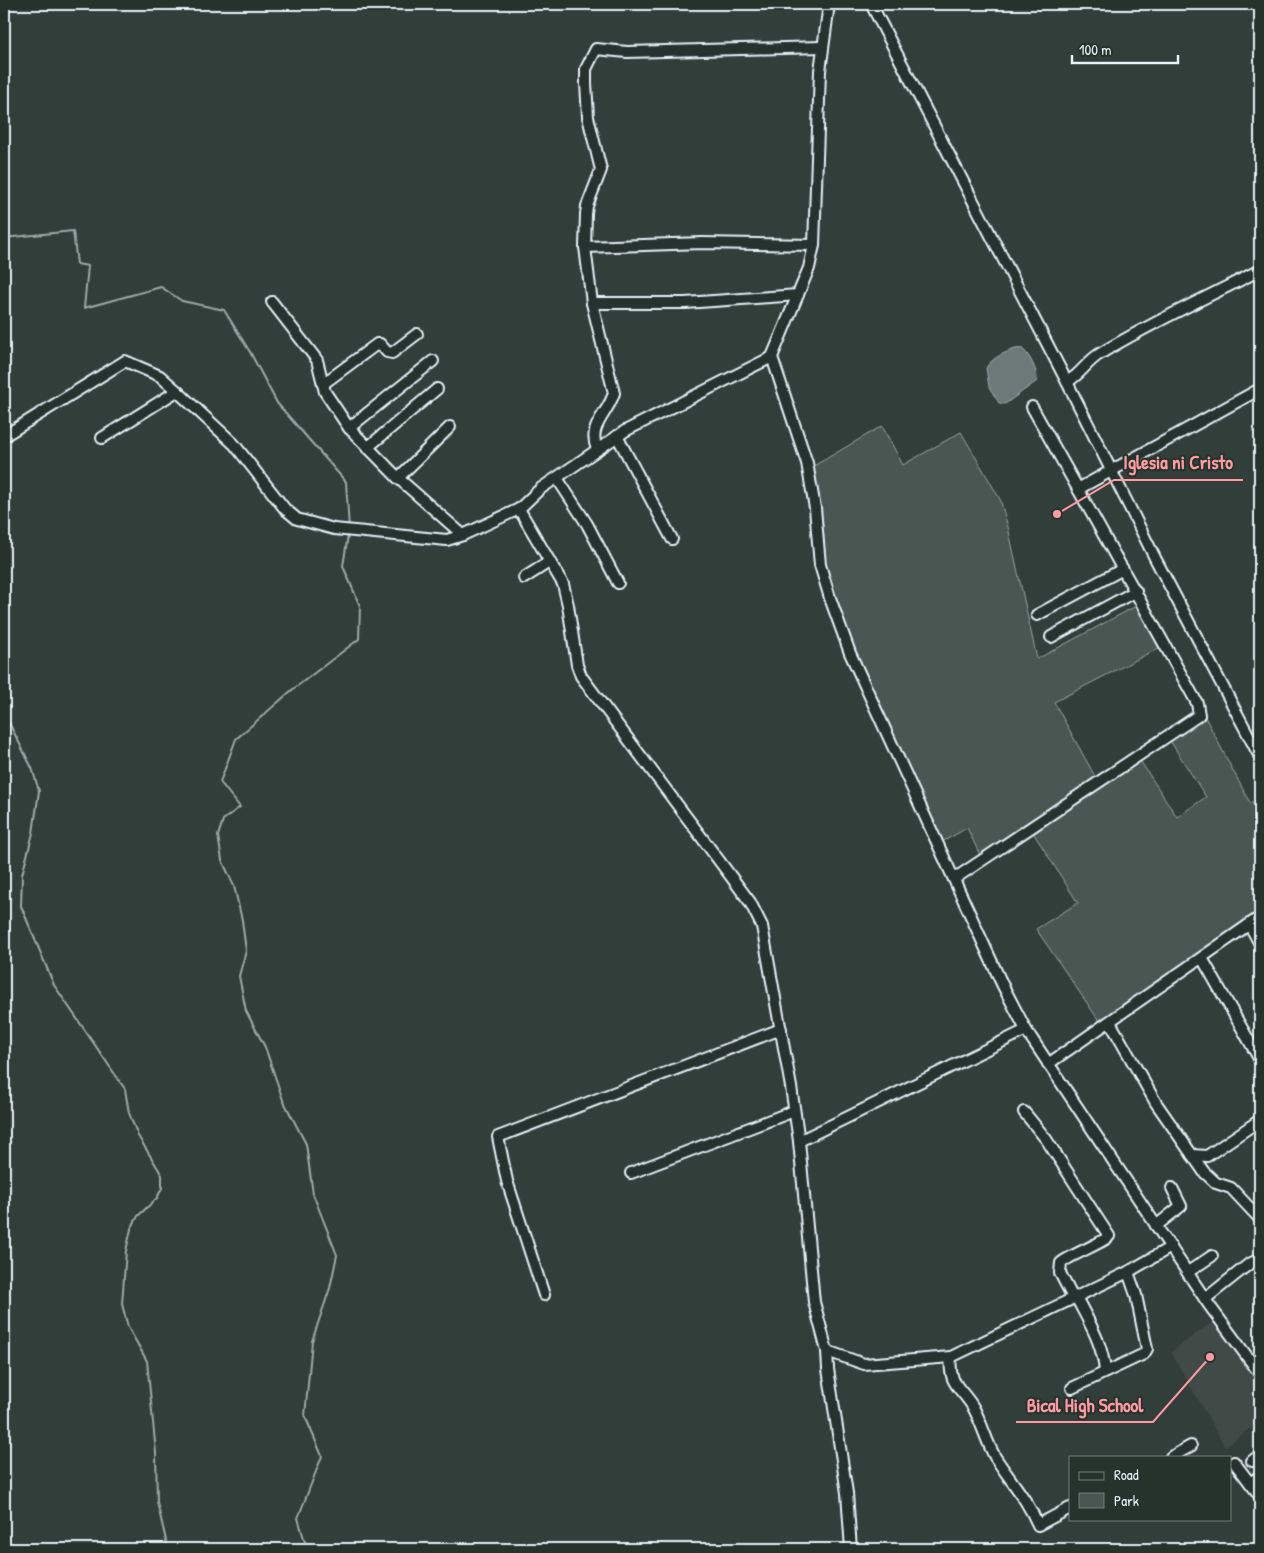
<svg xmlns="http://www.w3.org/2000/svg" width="1264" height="1553" font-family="'Patrick Hand',sans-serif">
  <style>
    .built { fill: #3f4b46 }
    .green { fill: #495651; stroke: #98a4a4 }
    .water { fill: #6d7978; stroke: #9ea9ab }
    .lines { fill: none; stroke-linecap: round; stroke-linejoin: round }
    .stream { stroke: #9ea9ab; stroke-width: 2 }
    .minor-casing { stroke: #e8f1f8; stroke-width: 14 }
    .minor { stroke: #26332d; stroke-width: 10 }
    .leader { fill: none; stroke: #ff9aa2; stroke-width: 2 }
    .callout-dot { fill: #ff9aa2; stroke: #26332d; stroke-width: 2 }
    .callout-label { font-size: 19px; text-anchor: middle; font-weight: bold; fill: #ff9aa2; stroke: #26332d; stroke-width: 4; stroke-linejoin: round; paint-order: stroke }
  </style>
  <rect width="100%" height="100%" fill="#323e39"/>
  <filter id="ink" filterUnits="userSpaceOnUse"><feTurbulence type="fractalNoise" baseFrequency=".02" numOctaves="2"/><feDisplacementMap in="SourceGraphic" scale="10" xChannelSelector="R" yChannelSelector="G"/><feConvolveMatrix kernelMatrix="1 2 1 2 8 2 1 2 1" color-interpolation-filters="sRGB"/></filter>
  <g filter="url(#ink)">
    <!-- built -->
    <polygon class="built" points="1218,1318 1260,1377 1260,1421 1225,1447 1171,1352"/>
    <!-- green -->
    <g class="green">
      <polygon points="882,426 903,465 961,432 1000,499 1008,527 1037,659 1140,604 1161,647 1054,702 1097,780 981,857 967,828 942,842 854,651 825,572 812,467"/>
      <polygon points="1204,715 1250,803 1259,798 1260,799 1260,910 1100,1022 1036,929 1078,903 1032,831 1139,759 1177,817 1206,797 1169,739"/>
    </g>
    <!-- water -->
    <path class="water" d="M1021,348C1029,353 1038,371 1037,381L1005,404L999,403L989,387L986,368C991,358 1010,349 1021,348Z"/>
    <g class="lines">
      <!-- stream -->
      <g class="stream">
        <polyline points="4,238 73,231 77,264 88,266 84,308 161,287 182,301 224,310 250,352 277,403 346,482 349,528"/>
        <polyline points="4,713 32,768 39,791 33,833 22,875 21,906 54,985 125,1089 129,1113 138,1136 162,1175 162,1188 157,1198 138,1216 131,1229 126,1251 122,1304 128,1327 147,1361 156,1453 157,1502 168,1549"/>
        <polyline points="307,1549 298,1518 322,1456 305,1416 312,1341 330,1288 337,1255 313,1194 306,1144 283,1100 265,1047 246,1011 239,976 246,951 242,920 234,886 222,860 218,836 223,820 240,807 220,782 236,739 292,690 359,639 360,606 343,566 348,535"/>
      </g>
      <defs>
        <g id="minor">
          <polyline points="829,4 820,71 814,245 809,268 772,357 807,463 815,508 820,565 830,598 850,653 1002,984 1026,1030 1209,1305 1260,1374"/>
          <polyline points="871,4 1067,382 1156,560 1260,757"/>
          <polyline points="585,247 702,243 814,245"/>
          <polyline points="272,302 317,360 325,392 349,428 398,478 463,535"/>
          <polyline points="592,303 585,247 586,214 587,206 601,170 588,117 586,83 586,69 596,49 627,52 822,47"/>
          <path d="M1067,382C1080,375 1086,363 1098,355C1150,323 1206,298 1260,270"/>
          <polyline points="323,384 377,344 380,344 387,352 392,353 417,334"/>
          <polyline points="1032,407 1078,489"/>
          <polyline points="349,428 433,361"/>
          <polyline points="4,436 125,361 160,376 177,391 234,444 285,509 297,519 334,529 447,540 463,535 519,509 540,489 625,431 772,357"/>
          <polyline points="617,436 672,539"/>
          <polyline points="102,438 177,391"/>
          <polyline points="367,448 437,389"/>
          <path d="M597,449C587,426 608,414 614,393L592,303H685L798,295"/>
          <polyline points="398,478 450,427"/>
          <polyline points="557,478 587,524 618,583"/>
          <polyline points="519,509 563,584 568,605 577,665 581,676 750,902 762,926 791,1087 799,1141 814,1302 827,1351 828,1369 847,1493 851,1549"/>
          <polyline points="524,578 549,562"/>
          <polyline points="1037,615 1123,569"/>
          <polyline points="1051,637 1136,591"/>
          <polyline points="954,879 1199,715 1197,703 1078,489 1260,389"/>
          <polyline points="1249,924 1260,944"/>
          <polyline points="1202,958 1260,1060"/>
          <polyline points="1110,1022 1156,1103 1204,1172 1216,1183 1231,1188 1260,1219"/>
          <polyline points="1048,1064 1260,917"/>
          <path d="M1024,1112L1046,1139L1109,1236C1105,1242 1070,1255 1061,1263L1060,1273L1073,1298"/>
          <polyline points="799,1141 1026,1030"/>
          <polyline points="1192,1155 1207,1156 1260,1120"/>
          <polyline points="631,1173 794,1111"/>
          <polyline points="1156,1226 1181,1206 1172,1188"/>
          <polyline points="1188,1272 1212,1256"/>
          <polyline points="544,1295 507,1181 498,1137 781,1029"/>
          <path d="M1076,1297C1089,1322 1103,1344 1105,1372"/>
          <polyline points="1205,1299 1249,1264 1260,1259"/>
          <polyline points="827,1351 864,1364 951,1357 1128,1272 1171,1247"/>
          <path d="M951,1357C948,1385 961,1387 973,1407C982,1423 986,1441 995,1457C1010,1480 1027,1499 1038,1525L1070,1508"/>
          <polyline points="1072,1388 1144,1354 1147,1349 1136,1295 1128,1272"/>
          <polyline points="1171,1457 1191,1446"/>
          <polyline points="1252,1461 1260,1455"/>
          <polyline points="1234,1462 1260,1496"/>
          <polyline points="1250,1483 1260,1476"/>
        </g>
      </defs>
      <!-- minor casing -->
      <use href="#minor" class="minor-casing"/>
      <!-- minor -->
      <use href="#minor" class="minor"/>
    </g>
  </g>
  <!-- callouts -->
  <path class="leader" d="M1057 514L1114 480H1243M1210 1357L1153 1422H1016"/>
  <g class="callout-dot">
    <circle cx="1057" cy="514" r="5"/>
    <circle cx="1210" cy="1357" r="5"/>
  </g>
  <g class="callout-label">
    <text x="1178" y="469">Iglesia ni Cristo</text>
    <text x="1085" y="1412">Bical High School</text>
  </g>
  <!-- margin -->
  <rect width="1264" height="1553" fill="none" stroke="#26332d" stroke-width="20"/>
  <rect x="10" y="10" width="1244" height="1533" fill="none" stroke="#e8f1f8" stroke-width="2" filter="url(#ink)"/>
  <!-- legend -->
  <rect x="1069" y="1456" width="162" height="65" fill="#26332d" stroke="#747f7e"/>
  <rect x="1079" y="1472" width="25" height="8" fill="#26332d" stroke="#747f7e"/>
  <text x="1114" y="1480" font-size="15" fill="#e8f1f8">Road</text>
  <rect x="1079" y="1493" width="25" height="15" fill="#495651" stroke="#747f7e"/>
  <text x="1114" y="1506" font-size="15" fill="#e8f1f8">Park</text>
  <!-- scale -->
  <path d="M1072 55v8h106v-8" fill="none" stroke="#e8f1f8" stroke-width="2.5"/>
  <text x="1079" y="55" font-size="15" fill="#e8f1f8" stroke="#26332d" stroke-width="4" paint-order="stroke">100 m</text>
</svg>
